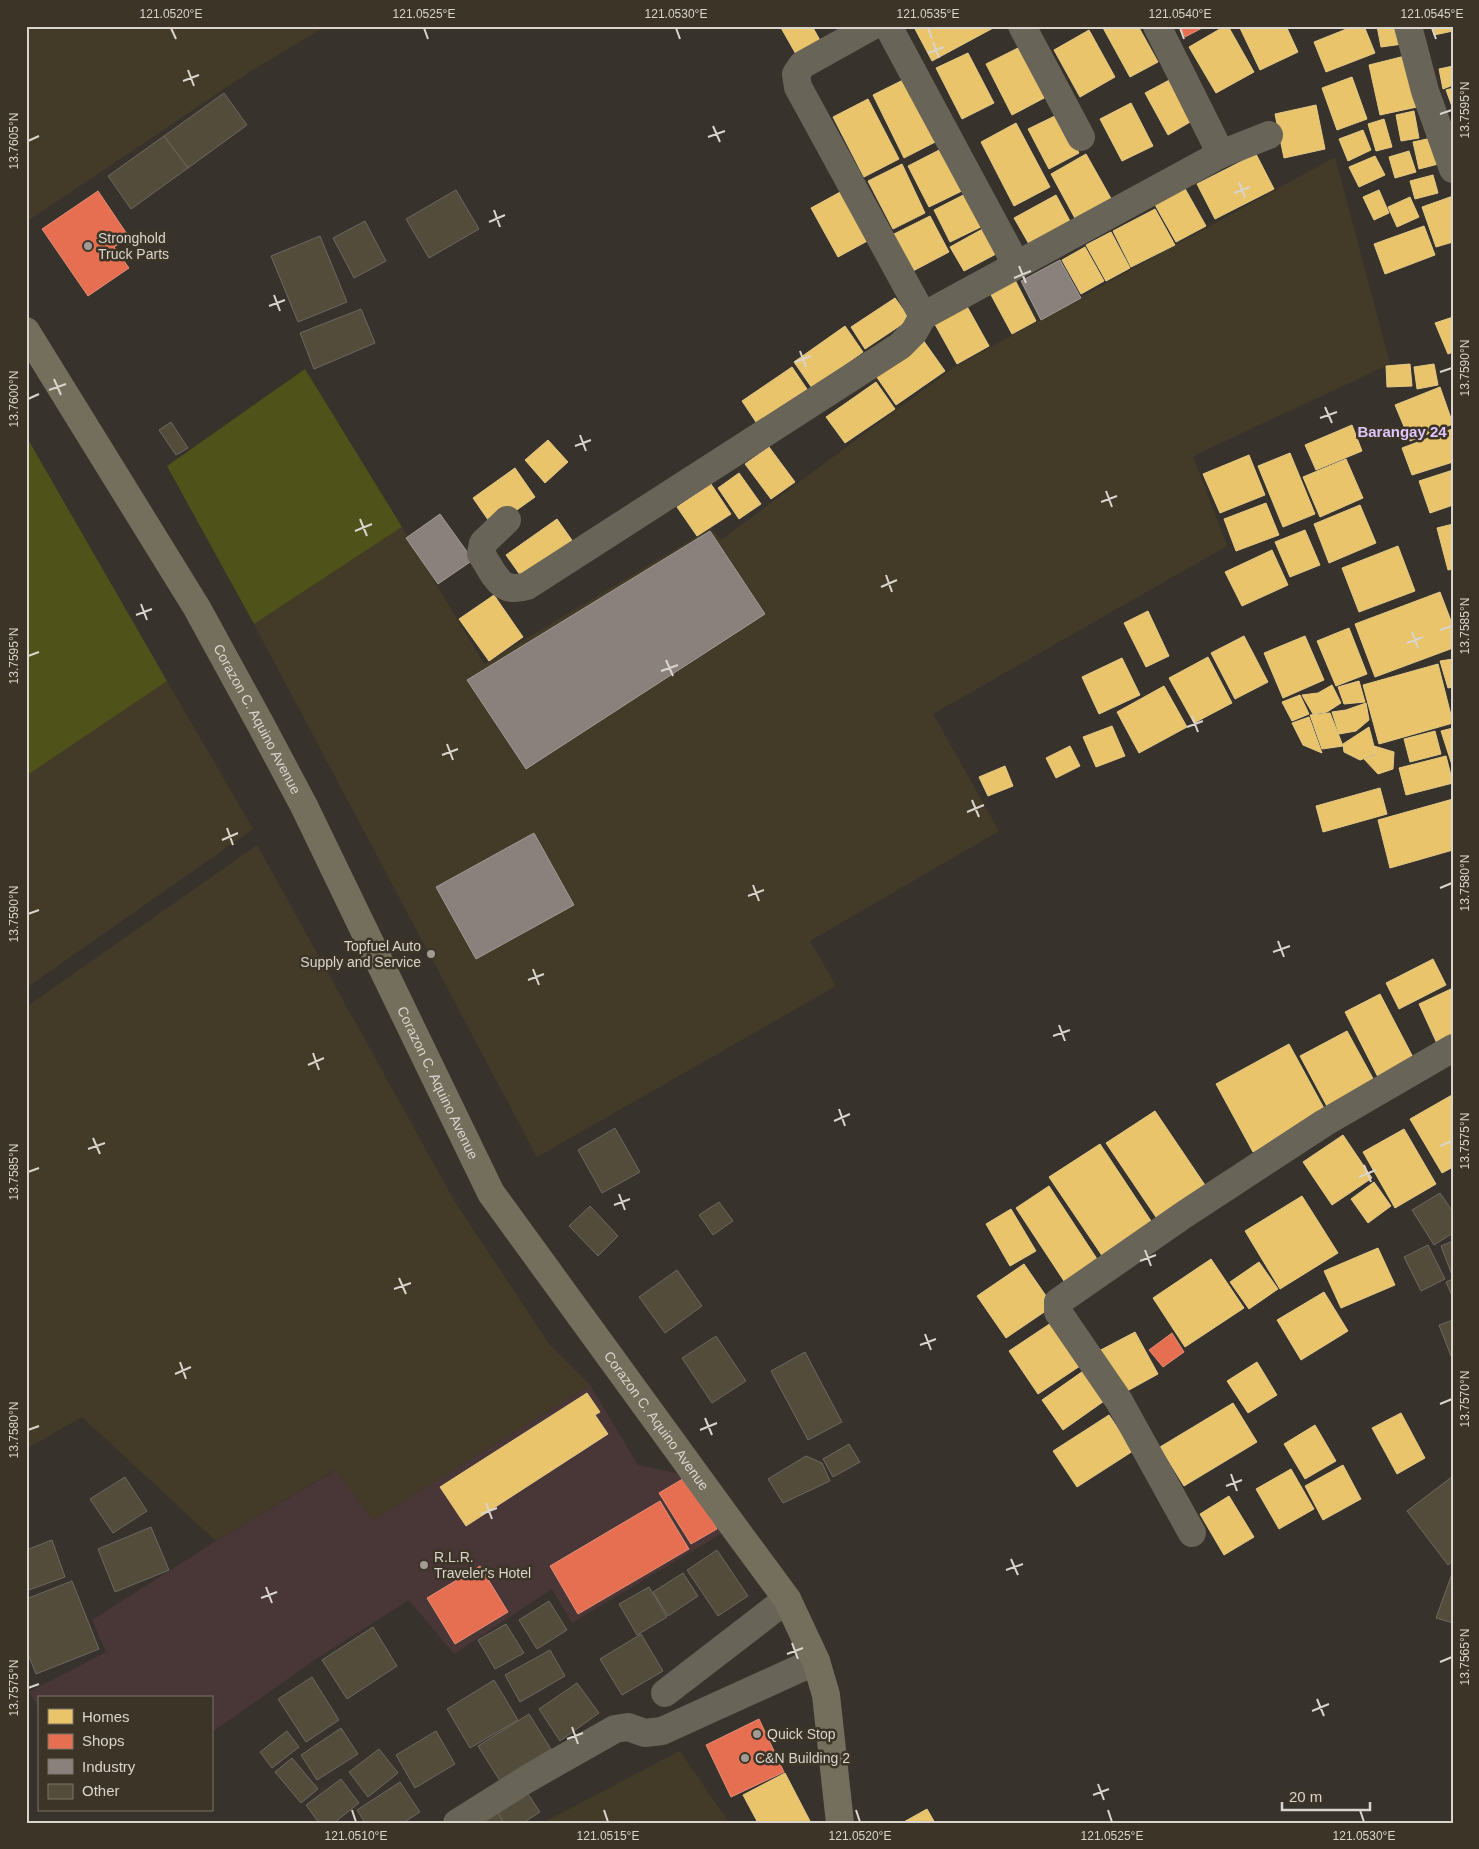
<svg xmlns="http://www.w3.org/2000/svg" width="1479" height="1849" font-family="Arial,sans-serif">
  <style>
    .commercial { fill: #493637 }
    .built { fill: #443a28 }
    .green { fill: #4f5219 }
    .homes { fill: #e9c46a; stroke: #e4c987 }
    .shops { fill: #e76f51; stroke: #e38d76 }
    .industry { fill: #8a817c; stroke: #a29a94 }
    .building { fill: #544c3b; stroke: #6c6862 }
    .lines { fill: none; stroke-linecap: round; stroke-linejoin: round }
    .minor { stroke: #696458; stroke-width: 28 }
    .major { stroke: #746e5c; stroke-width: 28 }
    .ticks { fill: none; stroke: #d9d4cc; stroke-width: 2 }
    .poi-dot { fill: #a09c94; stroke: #3c3427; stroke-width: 2 }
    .labels { text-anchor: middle; stroke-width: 5; stroke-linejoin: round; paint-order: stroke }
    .poi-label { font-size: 14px; fill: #d9d4cc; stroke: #3c3427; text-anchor: start }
    .street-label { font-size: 14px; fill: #d9d4cc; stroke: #3c3427 }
    .neighbourhood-label { font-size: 15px; font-weight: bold; fill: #dec5fc; stroke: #3c3427 }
    .neatline { fill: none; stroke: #d9d4cc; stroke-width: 2 }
    .ticks-label { font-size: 12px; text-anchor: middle; fill: #d9d4cc }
  </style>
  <rect width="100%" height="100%" fill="#37332c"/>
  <!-- commercial -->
  <polygon class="commercial" points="590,1385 638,1465 686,1475 724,1532 572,1623 552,1589 454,1654 409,1600 313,1661 211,1733 211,1698 39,1698 39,1708 29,1692 106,1652 92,1620 216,1541 336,1470 373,1520"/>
  <!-- built -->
  <g class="built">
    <polygon points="26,26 326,26 251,71 26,222"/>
    <polygon points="1335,157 1390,364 1193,456 1227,546 933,714 999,831 810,941 836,986 537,1157 254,624 402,527 484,664 711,528 721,540 953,368"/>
    <polygon points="167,681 253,829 26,988 26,776"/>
    <polygon points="257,845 455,1202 549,1344 590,1385 373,1520 335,1470 216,1541 82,1417 26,1449 26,1007"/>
    <polygon points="680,1751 729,1823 542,1823"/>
  </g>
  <!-- green -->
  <g class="green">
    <polygon points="305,369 402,527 254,624 167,466"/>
    <polygon points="26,436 167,681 26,776"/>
  </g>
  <!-- homes -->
  <g class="homes">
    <polygon points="780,26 812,26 821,42 797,56"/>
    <polygon points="920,26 994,26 995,27 932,61 915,29"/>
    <polygon points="1102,26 1138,26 1158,62 1130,77"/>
    <polygon points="1225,26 1228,26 1254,72 1216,93 1189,47"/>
    <polygon points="1239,26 1286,26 1298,52 1260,70"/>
    <polygon points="1354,26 1364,26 1375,53 1326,72 1314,42"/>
    <polygon points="1377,26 1400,26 1403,44 1381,47"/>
    <polygon points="1432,26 1453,26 1453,31 1434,35"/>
    <polygon points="1089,30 1115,77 1080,97 1054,50"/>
    <polygon points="1020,47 1046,97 1012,115 986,64"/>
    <polygon points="968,53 994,103 962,119 936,68"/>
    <polygon points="1405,56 1417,107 1380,115 1369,65"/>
    <polygon points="1453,66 1453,85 1443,89 1439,69"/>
    <polygon points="911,76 943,138 904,158 873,95"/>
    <polygon points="1175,77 1197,118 1168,135 1145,93"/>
    <polygon points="1352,77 1367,119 1337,130 1322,88"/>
    <polygon points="1453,88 1453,109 1446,90"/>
    <polygon points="868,99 899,159 864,177 833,117"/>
    <polygon points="1131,103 1153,146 1122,161 1100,119"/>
    <polygon points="1316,105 1325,149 1284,158 1275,114"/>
    <polygon points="1414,111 1419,138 1401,141 1396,115"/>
    <polygon points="1059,114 1079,153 1049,169 1028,129"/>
    <polygon points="1384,119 1392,147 1376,151 1368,124"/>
    <polygon points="1016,123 1050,187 1014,206 981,142"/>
    <polygon points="1363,130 1371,150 1348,161 1339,139"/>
    <polygon points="1436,137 1442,163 1419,169 1413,142"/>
    <polygon points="947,146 968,188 929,207 908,166"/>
    <polygon points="1409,151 1416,172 1395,178 1389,157"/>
    <polygon points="1086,154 1113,202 1077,222 1051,174"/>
    <polygon points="1256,154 1274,189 1215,219 1197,184"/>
    <polygon points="1375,156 1385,175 1359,187 1349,167"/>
    <polygon points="902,164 925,213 893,229 868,181"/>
    <polygon points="1433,175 1438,193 1415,199 1410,181"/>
    <polygon points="1183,185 1206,226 1176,242 1154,203"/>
    <polygon points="844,190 871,239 838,257 811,208"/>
    <polygon points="973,190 989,223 950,242 934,210"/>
    <polygon points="1379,190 1389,213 1374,220 1363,197"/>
    <polygon points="1056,195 1070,221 1029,244 1014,218"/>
    <polygon points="1453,196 1453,242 1436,247 1422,207"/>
    <polygon points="1410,197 1419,217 1397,227 1388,207"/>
    <polygon points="1155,209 1175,245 1131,267 1113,231"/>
    <polygon points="930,216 949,252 913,271 894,234"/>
    <polygon points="997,221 1011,246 964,271 950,247"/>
    <polygon points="1424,226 1435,255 1385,274 1374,244"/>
    <polygon points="1111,232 1130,268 1106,281 1086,245"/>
    <polygon points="1085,247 1104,281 1081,294 1062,260"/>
    <polygon points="1015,280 1036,321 1012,334 990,293"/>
    <polygon points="895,298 910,319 865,349 851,327"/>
    <polygon points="964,301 989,346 957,364 932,319"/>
    <polygon points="1453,317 1453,352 1448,354 1435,323"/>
    <polygon points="845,326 863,352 812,388 794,362"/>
    <polygon points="923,340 945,371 896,405 874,373"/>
    <polygon points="1410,364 1412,386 1387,387 1386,366"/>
    <polygon points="1434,364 1438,385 1417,389 1414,367"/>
    <polygon points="792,367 809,392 758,425 742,401"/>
    <polygon points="876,382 895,409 845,443 826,417"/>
    <polygon points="1440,387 1453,424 1410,441 1395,405"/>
    <polygon points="1352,425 1362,451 1316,470 1305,445"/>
    <polygon points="1452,429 1453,462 1412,475 1402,448"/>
    <polygon points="548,440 568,462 545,483 525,460"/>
    <polygon points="769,447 795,482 771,499 745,464"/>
    <polygon points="1290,453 1315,514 1283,527 1258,466"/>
    <polygon points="1249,455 1265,495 1220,513 1203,474"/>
    <polygon points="1346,459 1363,498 1320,517 1303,477"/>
    <polygon points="515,468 535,497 493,527 473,498"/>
    <polygon points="1453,470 1453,505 1430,513 1419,481"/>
    <polygon points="739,473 761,504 739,519 718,488"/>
    <polygon points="711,484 731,514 697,536 677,507"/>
    <polygon points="1266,503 1279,535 1236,551 1224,519"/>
    <polygon points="1360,505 1376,543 1329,563 1314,524"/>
    <polygon points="557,519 581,553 530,589 506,555"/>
    <polygon points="1453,524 1453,569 1448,570 1437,528"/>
    <polygon points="1305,530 1320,565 1290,577 1275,542"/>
    <polygon points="1398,546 1415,591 1359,612 1342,568"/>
    <polygon points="1272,550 1288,585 1242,606 1225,572"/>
    <polygon points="1440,592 1453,626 1453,648 1375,677 1355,624"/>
    <polygon points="494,595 523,637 489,661 459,619"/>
    <polygon points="1148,611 1169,656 1146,667 1124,623"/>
    <polygon points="1349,628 1367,674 1336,686 1317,641"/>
    <polygon points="1244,636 1268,682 1235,699 1211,653"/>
    <polygon points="1305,636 1324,680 1283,698 1264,653"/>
    <polygon points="1208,657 1232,703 1194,723 1169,678"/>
    <polygon points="1122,658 1140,695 1099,714 1082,677"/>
    <polygon points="1453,659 1453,687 1448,688 1440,661"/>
    <polygon points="1438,664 1453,723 1379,744 1363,685"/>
    <polygon points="1359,681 1365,702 1344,704 1338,687"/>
    <polygon points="1332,685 1341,703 1327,712 1313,714 1302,695 1318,693"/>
    <polygon points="1164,686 1187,727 1139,753 1117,712"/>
    <polygon points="1300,695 1309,714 1292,721 1282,702"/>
    <polygon points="1366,703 1369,720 1356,731 1339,734 1332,712 1346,710"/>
    <polygon points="1330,713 1343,746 1322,749 1310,715"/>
    <polygon points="1309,717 1322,753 1303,745 1292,723"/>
    <polygon points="1112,726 1125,756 1096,767 1083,737"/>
    <polygon points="1369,727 1376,754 1360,760 1344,752 1343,744"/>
    <polygon points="1453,728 1453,768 1441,731"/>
    <polygon points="1435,731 1441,754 1410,762 1404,739"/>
    <polygon points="1070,746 1080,766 1056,778 1046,758"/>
    <polygon points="1374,746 1394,752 1393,769 1378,774 1364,759 1376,755"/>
    <polygon points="1446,756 1453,783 1406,795 1399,768"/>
    <polygon points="1005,766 1013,786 988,796 979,777"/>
    <polygon points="1380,788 1387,814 1323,832 1316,806"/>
    <polygon points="1453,799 1453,850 1390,868 1378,820"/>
    <polygon points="1433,959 1446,985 1399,1009 1386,983"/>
    <polygon points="1453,988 1453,1044 1440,1050 1419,1004"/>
    <polygon points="1380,994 1416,1063 1380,1081 1345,1012"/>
    <polygon points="1347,1031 1376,1084 1329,1110 1300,1056"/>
    <polygon points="1289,1044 1326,1112 1253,1152 1216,1084"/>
    <polygon points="1452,1095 1453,1167 1442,1173 1410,1119"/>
    <polygon points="1155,1111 1209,1191 1160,1223 1106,1143"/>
    <polygon points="1404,1129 1436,1184 1395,1208 1363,1152"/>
    <polygon points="1343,1135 1372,1178 1332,1205 1303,1162"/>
    <polygon points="1100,1144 1155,1227 1105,1260 1049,1177"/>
    <polygon points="1374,1182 1391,1206 1368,1223 1351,1199"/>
    <polygon points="1049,1186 1101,1265 1068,1287 1016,1208"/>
    <polygon points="1302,1196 1338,1253 1280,1289 1245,1231"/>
    <polygon points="1011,1209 1036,1251 1010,1266 986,1224"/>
    <polygon points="1378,1248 1395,1285 1341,1308 1324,1271"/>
    <polygon points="1211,1259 1244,1308 1185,1347 1153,1298"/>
    <polygon points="1259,1262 1278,1289 1249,1309 1230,1282"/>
    <polygon points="1024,1264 1053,1306 1006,1338 977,1296"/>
    <polygon points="1324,1292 1348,1331 1301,1360 1277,1320"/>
    <polygon points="1051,1323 1080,1366 1038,1394 1009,1351"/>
    <polygon points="1135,1332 1158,1374 1120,1395 1097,1352"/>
    <polygon points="1257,1362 1277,1395 1248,1413 1227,1381"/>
    <polygon points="1086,1369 1107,1399 1063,1430 1042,1400"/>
    <polygon points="587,1393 600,1412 595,1415 608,1434 466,1526 440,1487"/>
    <polygon points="1233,1403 1257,1442 1184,1486 1160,1447"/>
    <polygon points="1401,1413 1425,1458 1397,1474 1372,1428"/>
    <polygon points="1109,1415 1133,1451 1077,1487 1053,1451"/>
    <polygon points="1315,1425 1336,1461 1305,1479 1284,1444"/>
    <polygon points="1343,1465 1361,1499 1323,1520 1305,1486"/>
    <polygon points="1291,1469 1314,1509 1279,1529 1256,1489"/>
    <polygon points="1229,1496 1254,1537 1224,1555 1200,1514"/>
    <polygon points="785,1773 811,1823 758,1823 743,1795"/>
    <polygon points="927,1809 935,1823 902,1823"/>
  </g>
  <!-- shops -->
  <g class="shops">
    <polygon points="1180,26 1206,26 1185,37"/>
    <polygon points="98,191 129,237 114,247 129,268 88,296 42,229"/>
    <polygon points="1172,1333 1184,1352 1163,1367 1149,1350"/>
    <polygon points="686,1477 717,1529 691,1544 659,1493"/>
    <polygon points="660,1501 689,1549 578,1614 550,1566"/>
    <polygon points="480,1566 508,1612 455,1644 427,1598"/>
    <polygon points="759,1719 784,1772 731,1797 706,1745"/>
  </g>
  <!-- industry -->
  <g class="industry">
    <polygon points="1060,260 1081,298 1041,320 1021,281"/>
    <polygon points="440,514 473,560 438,584 406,538"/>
    <polygon points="710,531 765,614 526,769 467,680"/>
    <polygon points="534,833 574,905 476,959 436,887"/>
  </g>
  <!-- building -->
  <g class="building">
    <polygon points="224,93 247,125 188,168 164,136"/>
    <polygon points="164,136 188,168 131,209 108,176"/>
    <polygon points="456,190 479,229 429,258 406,219"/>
    <polygon points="365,221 386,261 354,278 333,238"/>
    <polygon points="320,236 347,302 298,322 271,256"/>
    <polygon points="361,309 375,343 314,369 300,333"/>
    <polygon points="171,422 188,448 176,455 159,430"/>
    <polygon points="615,1128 640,1172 602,1193 578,1150"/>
    <polygon points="1440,1193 1453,1212 1453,1233 1434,1245 1412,1210"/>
    <polygon points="719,1202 733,1221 713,1235 699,1215"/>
    <polygon points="590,1206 618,1236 598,1256 569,1226"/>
    <polygon points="1453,1241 1453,1274 1452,1275 1441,1246"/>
    <polygon points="1428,1245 1445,1279 1421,1291 1404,1257"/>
    <polygon points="677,1270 702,1306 665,1333 639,1297"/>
    <polygon points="1453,1279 1453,1298 1446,1282"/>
    <polygon points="1453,1320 1453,1355 1451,1356 1439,1325"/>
    <polygon points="716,1336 746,1381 712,1403 682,1358"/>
    <polygon points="805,1352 842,1422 808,1440 771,1371"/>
    <polygon points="849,1444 860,1462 833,1477 823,1459"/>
    <polygon points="806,1456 822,1463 830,1481 783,1503 768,1479"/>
    <polygon points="1453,1476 1453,1561 1448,1565 1407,1511"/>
    <polygon points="125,1477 147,1511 113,1533 90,1499"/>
    <polygon points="151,1527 169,1570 115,1592 98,1549"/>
    <polygon points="52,1540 65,1577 26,1591 26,1550"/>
    <polygon points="717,1550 748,1596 718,1616 687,1570"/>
    <polygon points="1453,1571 1453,1623 1436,1618"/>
    <polygon points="683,1573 698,1596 668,1616 653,1592"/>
    <polygon points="72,1581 99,1649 36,1674 26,1649 26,1599"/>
    <polygon points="649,1587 667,1617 637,1635 619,1604"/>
    <polygon points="549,1601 567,1630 537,1649 519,1620"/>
    <polygon points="506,1624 524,1653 495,1669 478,1640"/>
    <polygon points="373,1627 397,1666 347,1699 322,1660"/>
    <polygon points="641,1634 663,1671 622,1695 600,1659"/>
    <polygon points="550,1650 565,1676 520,1702 505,1675"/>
    <polygon points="312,1677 339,1720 306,1742 278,1699"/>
    <polygon points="494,1680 518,1720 470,1748 447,1709"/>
    <polygon points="577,1683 599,1713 560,1741 539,1709"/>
    <polygon points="529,1714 551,1749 500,1781 478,1746"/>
    <polygon points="341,1728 358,1754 317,1780 301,1755"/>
    <polygon points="287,1731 299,1747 272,1768 260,1752"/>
    <polygon points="436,1731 455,1764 415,1788 396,1755"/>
    <polygon points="379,1749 398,1773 368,1797 349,1772"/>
    <polygon points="292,1758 318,1789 301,1803 275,1772"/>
    <polygon points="341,1779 359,1803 334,1823 319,1823 306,1805"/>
    <polygon points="400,1782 420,1812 403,1823 365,1823 357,1810"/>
    <polygon points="522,1785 540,1812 523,1823 504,1823 492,1804"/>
    <polygon points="492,1804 504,1823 463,1823"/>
  </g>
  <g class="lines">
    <!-- minor -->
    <g class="minor">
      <polyline points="888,26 1016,264"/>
      <polyline points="1022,26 1081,137"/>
      <polyline points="1408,26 1425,91 1453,169"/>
      <polyline points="1221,154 1269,135"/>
      <polyline points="923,316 1221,154 1157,26"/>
      <path d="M507,520L483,543L481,554C495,574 499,595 527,586L900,346L914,332L923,316L798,87L796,74L802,65L872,26"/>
      <polyline points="1192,1533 1119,1401 1058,1312 1058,1302 1185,1214 1324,1123 1453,1048"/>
      <polyline points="665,1693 787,1599"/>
      <polyline points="457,1823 527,1779 615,1729 628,1727 645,1733 662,1731 816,1661"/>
    </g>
    <!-- major -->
    <path class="major" id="s1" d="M26,331L197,608L261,725L304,806L491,1193L736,1530L787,1599L816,1661L826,1695L840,1823"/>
  </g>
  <!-- ticks -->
  <path class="ticks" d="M171,28L176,39M424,28L428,39M676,28L680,39M928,28L932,39M1180,28L1184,39M1432,28L1436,39M933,42L939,58M928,53L944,47M188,70L194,86M183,81L199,75M1440,114L1452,110M713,126L720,142M708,137L725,131M28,141L39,136M1239,182L1245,198M1234,193L1250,187M494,210L500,227M489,222L505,215M1019,266L1026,283M1014,278L1031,271M274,295L280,311M269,306L285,300M800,351L806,367M795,362L811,356M1440,372L1452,368M54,379L61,395M49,390L66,384M28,399L39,394M1325,407L1332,423M1320,418L1337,412M580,435L586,451M575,446L591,440M1106,491L1112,507M1101,502L1117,496M360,519L367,536M355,531L372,524M886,575L892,592M881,587L897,580M141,604L147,620M136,615L152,609M1440,630L1452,626M1412,632L1418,648M1407,643L1423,637M28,656L39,652M666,660L673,676M661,671L678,665M1192,716L1198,732M1187,727L1203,721M447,744L453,760M442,755L458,749M972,800L979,817M967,812L984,805M227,828L233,845M222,840L238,833M753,885L759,901M1440,888L1452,883M748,896L764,890M28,914L39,910M1278,941L1284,957M1273,952L1290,946M533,969L539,985M528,980L544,974M1059,1025L1065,1041M1053,1036L1070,1030M313,1053L319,1070M308,1065L324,1058M839,1109L845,1126M834,1121L850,1114M93,1138L100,1154M1440,1146L1452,1141M88,1149L105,1143M1364,1165L1371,1182M28,1172L39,1168M1359,1177L1376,1170M619,1194L625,1210M614,1205L630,1199M1145,1250L1151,1266M1140,1261L1156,1255M399,1278L406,1294M394,1289L411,1283M925,1334L931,1350M920,1345L936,1339M180,1362L186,1379M175,1374L191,1367M1440,1404L1452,1399M705,1418L712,1435M28,1430L39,1426M700,1430L717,1423M1231,1474L1237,1491M1226,1486L1242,1480M486,1503L492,1519M481,1514L497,1508M1011,1559L1018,1575M1006,1570L1023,1564M266,1587L272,1603M261,1598L277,1592M792,1643L798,1659M787,1654L803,1648M1440,1662L1452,1657M28,1688L39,1684M1317,1699L1324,1716M1312,1711L1329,1704M572,1727L578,1744M567,1739L583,1733M1098,1784L1104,1800M1093,1795L1109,1789M352,1810L356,1822M604,1810L608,1822M856,1810L860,1822M1108,1810L1112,1822M1360,1810L1364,1822"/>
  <!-- markers -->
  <g class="poi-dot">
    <circle cx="88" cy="246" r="5"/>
    <circle cx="431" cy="954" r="5"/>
    <circle cx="424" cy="1565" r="5"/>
    <circle cx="757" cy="1734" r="5"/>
    <circle cx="745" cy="1758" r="5"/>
  </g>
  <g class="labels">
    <!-- poi labels -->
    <g class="poi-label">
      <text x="98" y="243">Stronghold<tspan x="98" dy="16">Truck Parts</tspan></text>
      <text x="421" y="951" text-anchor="end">Topfuel Auto<tspan x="421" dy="16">Supply and Service</tspan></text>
      <text x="434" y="1562">R.L.R.<tspan x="434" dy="16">Traveler's Hotel</tspan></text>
      <text x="767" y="1739">Quick Stop</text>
      <text x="755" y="1763">C&amp;N Building 2</text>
    </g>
    <!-- street labels -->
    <g class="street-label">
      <text dy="5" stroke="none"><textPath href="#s1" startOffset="452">Corazon C. Aquino Avenue</textPath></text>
      <text dy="5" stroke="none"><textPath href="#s1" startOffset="858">Corazon C. Aquino Avenue</textPath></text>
      <text dy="5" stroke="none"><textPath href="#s1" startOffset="1262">Corazon C. Aquino Avenue</textPath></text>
    </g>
    <!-- neighbourhood labels -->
    <g class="neighbourhood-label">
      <text x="1402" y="437">Barangay 24</text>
    </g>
  </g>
  <!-- border -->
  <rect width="1479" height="1849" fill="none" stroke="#3c3427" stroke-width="55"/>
  <!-- legend -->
  <rect x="38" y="1696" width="175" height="115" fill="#3c3427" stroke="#7b7469"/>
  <rect x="48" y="1709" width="25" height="15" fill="#e9c46a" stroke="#7b7469"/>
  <text x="82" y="1722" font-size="15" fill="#d9d4cc">Homes</text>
  <rect x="48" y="1734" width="25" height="15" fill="#e76f51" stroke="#7b7469"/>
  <text x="82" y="1746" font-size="15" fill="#d9d4cc">Shops</text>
  <rect x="48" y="1759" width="25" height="15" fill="#8a817c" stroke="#7b7469"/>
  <text x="82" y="1772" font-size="15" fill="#d9d4cc">Industry</text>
  <rect x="48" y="1784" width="25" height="15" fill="#544c3b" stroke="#7b7469"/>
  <text x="82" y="1796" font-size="15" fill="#d9d4cc">Other</text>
  <!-- scale -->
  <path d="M1282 1802v8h88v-8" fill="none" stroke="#d9d4cc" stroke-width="2.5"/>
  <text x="1289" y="1802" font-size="15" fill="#d9d4cc" stroke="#3c3427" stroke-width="4" paint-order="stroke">20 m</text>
  <rect x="28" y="28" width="1424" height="1794" class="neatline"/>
  <g class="ticks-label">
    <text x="171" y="18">121.0520°E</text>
    <text x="424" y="18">121.0525°E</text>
    <text x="676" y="18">121.0530°E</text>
    <text x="928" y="18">121.0535°E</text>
    <text x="1180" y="18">121.0540°E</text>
    <text x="1432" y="18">121.0545°E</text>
    <text transform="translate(1465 110) rotate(-90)" y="4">13.7595°N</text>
    <text transform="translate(14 141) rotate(-90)" y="4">13.7605°N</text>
    <text transform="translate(1465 368) rotate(-90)" y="4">13.7590°N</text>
    <text transform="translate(14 399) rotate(-90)" y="4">13.7600°N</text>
    <text transform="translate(1465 626) rotate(-90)" y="4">13.7585°N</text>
    <text transform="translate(14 656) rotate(-90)" y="4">13.7595°N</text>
    <text transform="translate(1465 883) rotate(-90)" y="4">13.7580°N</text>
    <text transform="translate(14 914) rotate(-90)" y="4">13.7590°N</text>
    <text transform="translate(1465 1141) rotate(-90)" y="4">13.7575°N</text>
    <text transform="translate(14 1172) rotate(-90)" y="4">13.7585°N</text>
    <text transform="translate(1465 1399) rotate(-90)" y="4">13.7570°N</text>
    <text transform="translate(14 1430) rotate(-90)" y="4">13.7580°N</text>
    <text transform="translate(1465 1657) rotate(-90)" y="4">13.7565°N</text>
    <text transform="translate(14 1688) rotate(-90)" y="4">13.7575°N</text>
    <text x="356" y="1840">121.0510°E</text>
    <text x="608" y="1840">121.0515°E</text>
    <text x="860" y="1840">121.0520°E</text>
    <text x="1112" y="1840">121.0525°E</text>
    <text x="1364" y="1840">121.0530°E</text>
  </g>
</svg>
